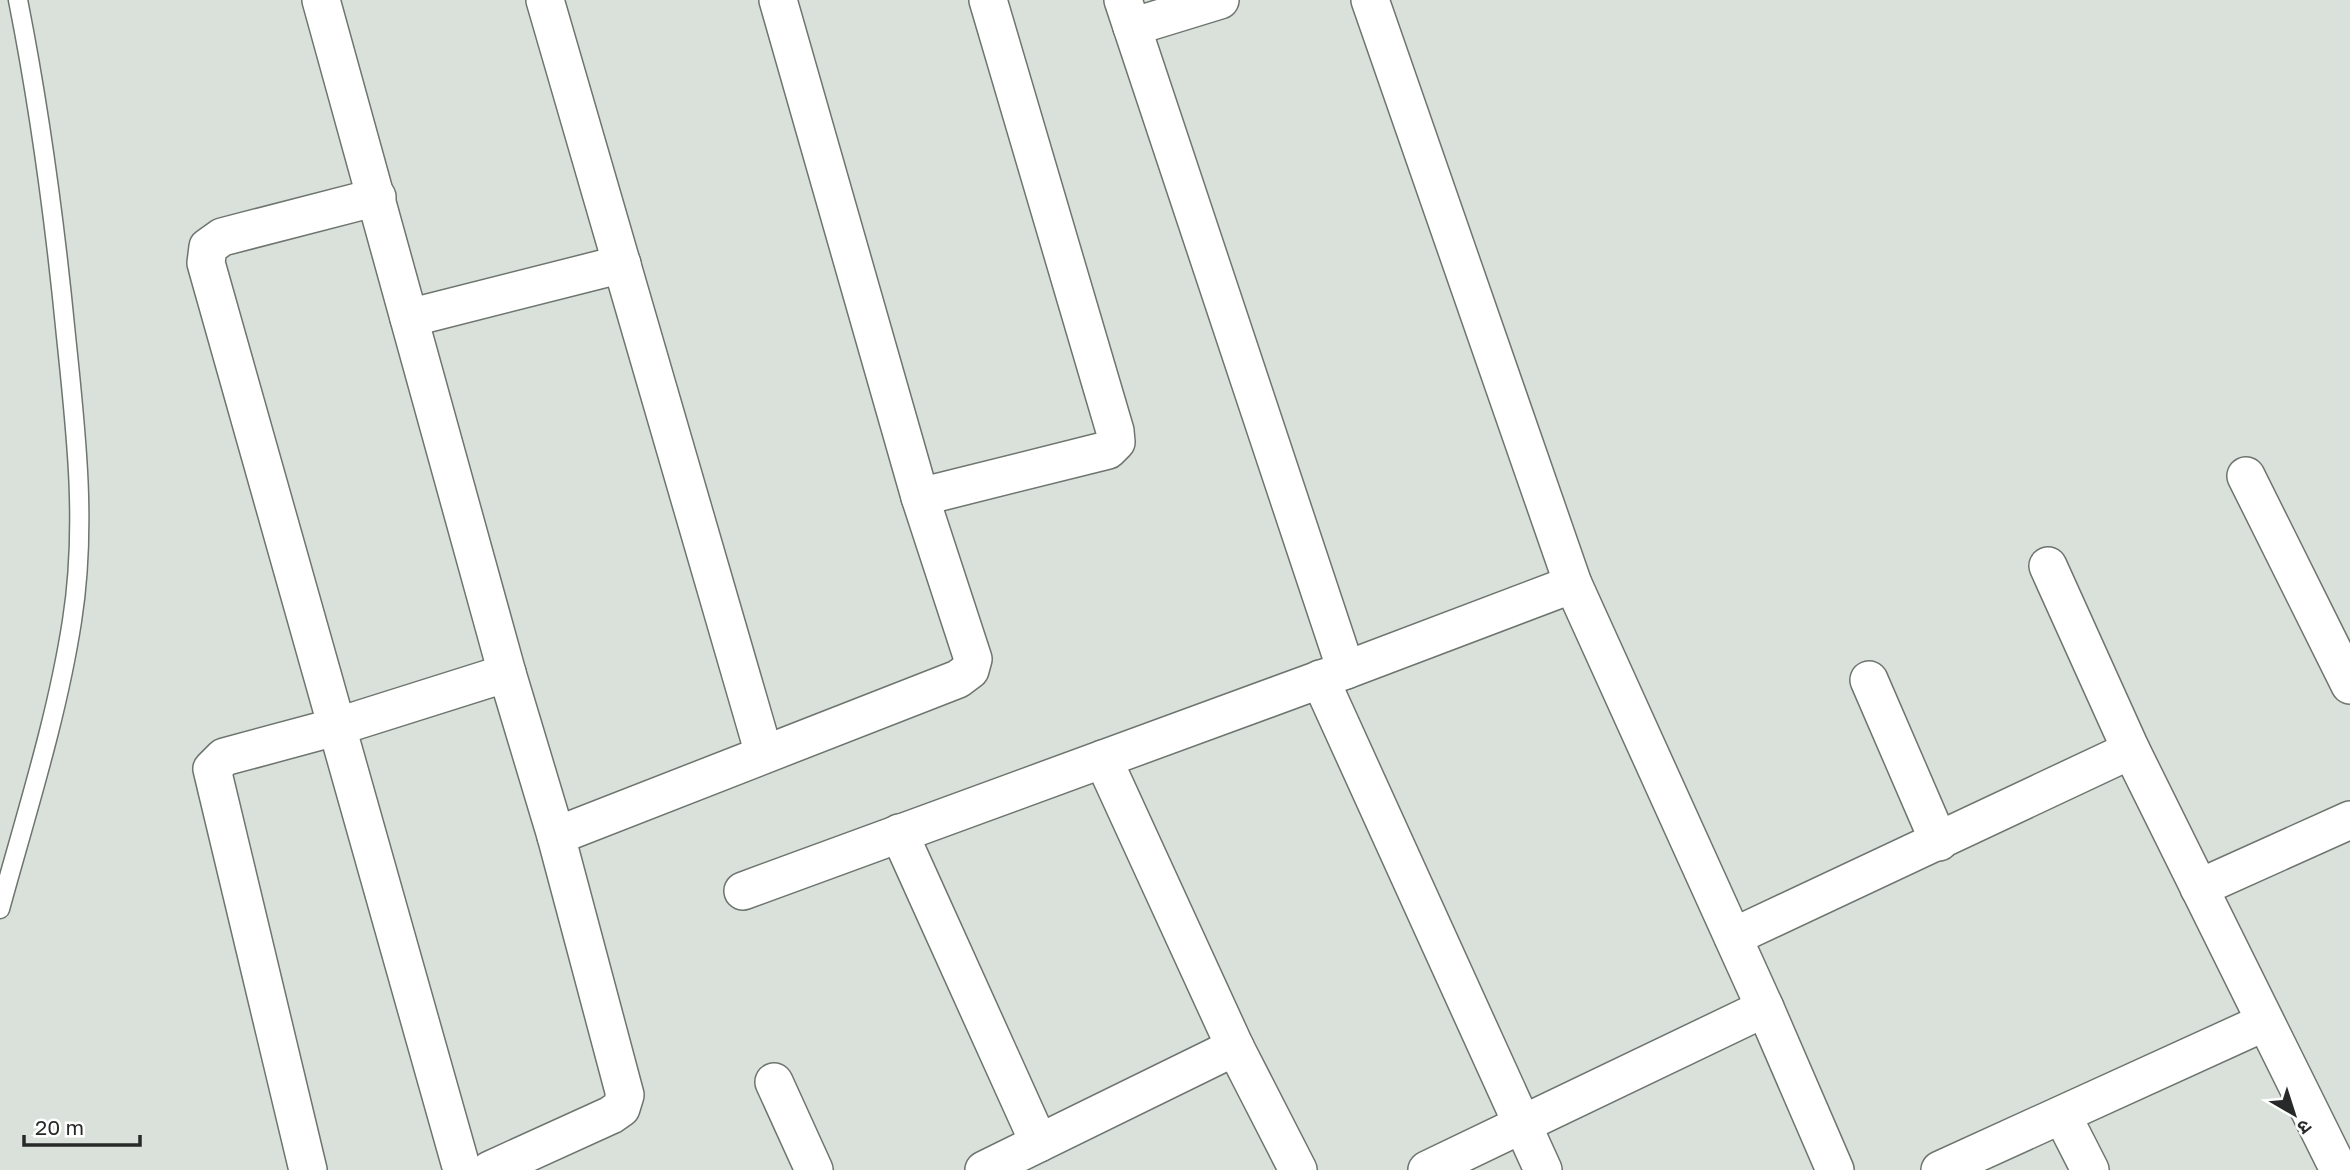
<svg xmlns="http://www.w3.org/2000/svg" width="2350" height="1170" font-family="'Golos Text','Noto Sans Devanagari',sans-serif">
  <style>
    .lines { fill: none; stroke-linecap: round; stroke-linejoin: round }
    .lane-casing { stroke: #6d756e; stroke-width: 21 }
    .street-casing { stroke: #6d756e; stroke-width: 40 }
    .lane { stroke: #fff; stroke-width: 18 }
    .street { stroke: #fff; stroke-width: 37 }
  </style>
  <rect width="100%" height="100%" fill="#d9e1da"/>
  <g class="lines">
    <defs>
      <path id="lane" d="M0,909C26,814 57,718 72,621C87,526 76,431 66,336C55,223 40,111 18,0"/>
      <g id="street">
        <polyline points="321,0 507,673"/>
        <polyline points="545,0 764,754"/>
        <polyline points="1370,0 1573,584 1765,1008 1835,1170"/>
        <polyline points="1132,27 1220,0"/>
        <polyline points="377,197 222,237 208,247 206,263 462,1170"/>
        <polyline points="409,318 622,264"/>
        <polyline points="2246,476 2350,685"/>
        <polyline points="920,497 1108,450 1116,442 1115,431 988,0"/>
        <polyline points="1346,670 1573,584"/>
        <polyline points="1320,679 1543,1170"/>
        <polyline points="1869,680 1939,842"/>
        <polyline points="2131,750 2339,1170"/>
        <polyline points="1103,759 1235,1047 1298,1170"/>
        <polyline points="899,833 1039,1143"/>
        <polyline points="556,836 958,679 970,670 973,659 920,497 778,0"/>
        <polyline points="2199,888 2350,820"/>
        <polyline points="743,891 1346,670 1123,0"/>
        <polyline points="1733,937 2131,750 2048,566"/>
        <polyline points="774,1082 814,1170"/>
        <polyline points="2062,1115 2090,1170"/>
        <polyline points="308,1170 212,769 224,757 339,726 507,673 556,836 625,1095 621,1108 611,1115 490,1170"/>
        <polyline points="984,1170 1235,1047"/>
        <polyline points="1427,1170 1765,1008"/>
        <polyline points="1940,1170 2265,1022"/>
      </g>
    </defs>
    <!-- lane casing -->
    <use href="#lane" class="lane-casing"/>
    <!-- street casing -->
    <use href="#street" class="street-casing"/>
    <!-- lane -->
    <use href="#lane" class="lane"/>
    <!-- street -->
    <use href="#street" class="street"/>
  </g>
  <!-- north arrow -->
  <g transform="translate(2294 1114) rotate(141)" stroke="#ffffff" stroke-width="5" paint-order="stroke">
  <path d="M0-5L12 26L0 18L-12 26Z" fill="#272a28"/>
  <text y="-10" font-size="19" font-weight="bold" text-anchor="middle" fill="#272a28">उ</text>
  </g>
  <!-- scale -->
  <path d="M24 1135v10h116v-10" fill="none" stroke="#272a28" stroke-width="3.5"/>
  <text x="35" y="1135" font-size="21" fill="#272a28" stroke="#ffffff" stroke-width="5" paint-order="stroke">20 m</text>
</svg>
